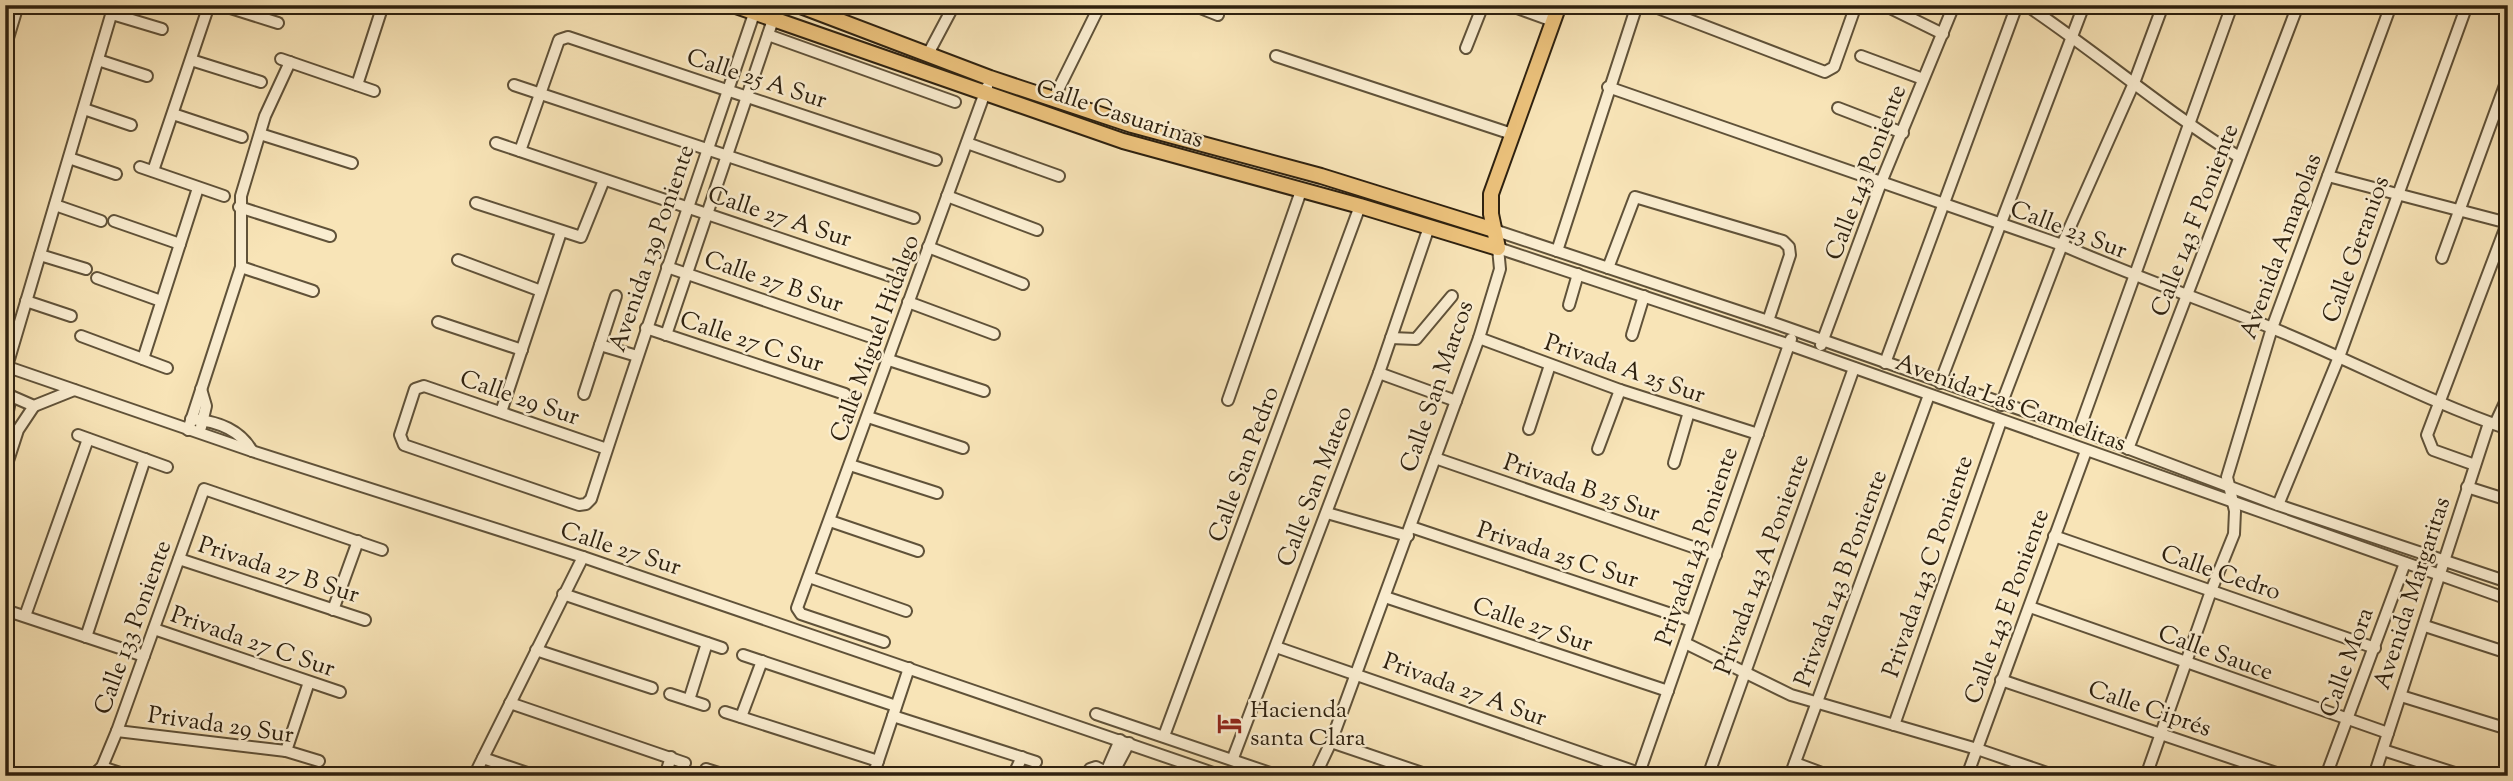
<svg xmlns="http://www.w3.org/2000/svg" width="2513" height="781" font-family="'Sorts Mill Goudy',serif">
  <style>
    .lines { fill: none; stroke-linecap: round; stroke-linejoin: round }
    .minor-casing { stroke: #605239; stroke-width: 14 }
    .major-casing { stroke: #2e210f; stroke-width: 18 }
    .minor { stroke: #faedd0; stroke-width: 10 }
    .major { stroke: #ecc27c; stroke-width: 14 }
    .labels { text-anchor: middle; stroke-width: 5; stroke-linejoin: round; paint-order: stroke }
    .street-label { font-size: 24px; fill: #2e210f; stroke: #faedd0 }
    .poi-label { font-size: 24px; fill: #2e210f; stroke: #faedd0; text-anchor: start }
  </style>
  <rect width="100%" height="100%" fill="#f8e4b7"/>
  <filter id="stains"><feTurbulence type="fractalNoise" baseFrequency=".00286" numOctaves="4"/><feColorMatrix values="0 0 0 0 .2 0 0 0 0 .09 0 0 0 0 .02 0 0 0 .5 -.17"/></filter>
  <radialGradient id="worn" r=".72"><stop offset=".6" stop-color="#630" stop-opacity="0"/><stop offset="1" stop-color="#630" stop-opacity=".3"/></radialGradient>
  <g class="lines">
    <defs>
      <g id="minor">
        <polyline points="221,5 278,23"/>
        <polyline points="1193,5 1218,15"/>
        <polyline points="1509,5 1553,21"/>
        <polyline points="1650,5 1825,72 1834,67 1856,5"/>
        <polyline points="1884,5 1943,34"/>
        <path d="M2026,5C2099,54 2165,111 2239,157"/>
        <polyline points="112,14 162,29"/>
        <polyline points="768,35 955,102"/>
        <polyline points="5,48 18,5"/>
        <polyline points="1466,48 1483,5"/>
        <polyline points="928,54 954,5"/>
        <polyline points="1276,56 1512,134"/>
        <polyline points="1861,56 1923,79"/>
        <polyline points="281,59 374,91"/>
        <polyline points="98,60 147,76"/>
        <polyline points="191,60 261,82"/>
        <polyline points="357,85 383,5"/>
        <polyline points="514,85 914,218"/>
        <path d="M1608,87L2062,245C2131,275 2202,300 2272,328C2351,360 2426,401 2508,429"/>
        <polyline points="1054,98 1100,5"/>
        <polyline points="1838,108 1903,133"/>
        <polyline points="84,109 131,125"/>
        <polyline points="173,114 242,137"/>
        <polyline points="260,134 352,163"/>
        <polyline points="496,143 891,276"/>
        <polyline points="967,143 1059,176"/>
        <polyline points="520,151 559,40 568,37 936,160"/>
        <polyline points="69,158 116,174"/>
        <polyline points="140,167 224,196"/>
        <polyline points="153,171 209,5"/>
        <polyline points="2328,176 2508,223"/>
        <polyline points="947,196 1037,230"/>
        <polyline points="476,203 581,237 604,180"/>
        <polyline points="55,205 101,221"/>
        <polyline points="239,207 330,236"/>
        <polyline points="114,221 180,244"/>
        <polyline points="1494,230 1768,321 2079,430 2278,505 2508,582"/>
        <polyline points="928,247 1023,284"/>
        <polyline points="1498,248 1790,345 2508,599"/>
        <polyline points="1557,251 1637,5"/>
        <polyline points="40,255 86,269"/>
        <polyline points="2442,258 2508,77"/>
        <polyline points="458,260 541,291"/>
        <polyline points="241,267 313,291"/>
        <polyline points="667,267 868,336"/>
        <polyline points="1608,268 1635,197 1783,241 1789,247 1790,255 1768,321"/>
        <polyline points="97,278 161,301"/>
        <polyline points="26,301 71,316"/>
        <polyline points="908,302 994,334"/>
        <polyline points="1569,305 1578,274"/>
        <polyline points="438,322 522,350"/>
        <polyline points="646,328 845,394"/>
        <polyline points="666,335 778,5"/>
        <polyline points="1632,335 1644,296"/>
        <polyline points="81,336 167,368"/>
        <polyline points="1391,338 1416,339 1452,296"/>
        <polyline points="1479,338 1620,390 1758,434"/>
        <polyline points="600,345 637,356"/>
        <polyline points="1821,345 1882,180 1954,5"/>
        <polyline points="143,359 198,188"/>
        <polyline points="889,360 984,391"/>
        <polyline points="1885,363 2017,5"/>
        <polyline points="5,366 252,451 583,557 1222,776"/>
        <polyline points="7,366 114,5"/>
        <polyline points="1379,373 1456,401"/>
        <polyline points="1940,383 2084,5"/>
        <polyline points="5,388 11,396 34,406 74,390"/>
        <polyline points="201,389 206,406 201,427"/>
        <polyline points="584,394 616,296"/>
        <polyline points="1228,400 1301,191"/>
        <polyline points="2001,405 2062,245 2134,83 2163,5"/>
        <polyline points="501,412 561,232"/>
        <polyline points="868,417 963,448"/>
        <path d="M191,419C216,421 240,429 252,451"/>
        <polyline points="2495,424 2508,396"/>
        <polyline points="5,426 11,396"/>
        <polyline points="1529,429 1550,365"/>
        <polyline points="188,430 241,267 241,196 265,116 290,62"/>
        <polyline points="2079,430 2232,5"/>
        <polyline points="78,435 167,467"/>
        <path d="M607,449L424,386L415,389L400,435L404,445L579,505L586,504L591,499C644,334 701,170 757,5"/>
        <polyline points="1598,449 1620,390"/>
        <polyline points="2128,449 2298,5"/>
        <polyline points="1435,458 1716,555"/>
        <polyline points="1674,463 1689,412"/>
        <polyline points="850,465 937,493"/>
        <polyline points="2475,465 2433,450 2427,435 2508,221"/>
        <polyline points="5,470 18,430 34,406"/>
        <polyline points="2467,487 2508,500"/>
        <polyline points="2278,505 2339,357 2467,5"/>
        <polyline points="1327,513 1408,536"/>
        <polyline points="830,521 918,551"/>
        <polyline points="1411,527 1692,621"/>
        <polyline points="2054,536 2375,648"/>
        <polyline points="179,559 365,620"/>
        <polyline points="809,577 906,611"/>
        <polyline points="563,594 722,648"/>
        <polyline points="1385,597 1668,691"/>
        <polyline points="2030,607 2388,733"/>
        <polyline points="5,610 144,656"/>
        <polyline points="333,610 358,541"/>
        <polyline points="25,616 88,439"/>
        <polyline points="2425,626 2508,653"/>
        <polyline points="154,629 340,692"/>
        <polyline points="86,637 145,459"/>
        <polyline points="884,642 801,614 797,608 987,87"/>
        <polyline points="1685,643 1791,695 1977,749 2056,776"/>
        <polyline points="1276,647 1639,773"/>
        <polyline points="536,650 652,688"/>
        <polyline points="743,655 896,706"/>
        <polyline points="2001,680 2285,776"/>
        <polyline points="670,694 704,705"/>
        <polyline points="2401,696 2508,729"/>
        <polyline points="689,700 707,643"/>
        <polyline points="510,703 685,763"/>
        <polyline points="725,712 878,761"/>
        <polyline points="1096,714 1279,776"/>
        <polyline points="893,716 1036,762"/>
        <polyline points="741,717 762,661"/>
        <polyline points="1894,725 2001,421"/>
        <polyline points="117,731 286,751 319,761"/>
        <polyline points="1164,736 1360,206"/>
        <polyline points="1331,742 1431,776"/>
        <polyline points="2383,750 2464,776"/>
        <polyline points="286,751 309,682"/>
        <polyline points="483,758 536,776"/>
        <polyline points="1233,758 1379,373 1429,227"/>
        <polyline points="1795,763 1830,776"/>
        <polyline points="102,767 129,776"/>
        <polyline points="706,769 728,776"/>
        <polyline points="1106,772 1120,740"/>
        <polyline points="1112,775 1129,743"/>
        <polyline points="92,776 102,767 117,731 204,489 382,550"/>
        <polyline points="474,776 583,557"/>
        <polyline points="665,776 671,757"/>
        <polyline points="873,776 909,668"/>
        <polyline points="1013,776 1022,757"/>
        <polyline points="1086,776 1090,769 1096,767 1114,776"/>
        <polyline points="1315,776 1331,742 1479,338 1500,269 1498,248"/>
        <polyline points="1638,776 1791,339"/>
        <polyline points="1708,776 1854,368"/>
        <polyline points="1790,776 1929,395"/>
        <polyline points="1967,776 2086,451"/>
        <polyline points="2146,776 2211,591 2234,534 2235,511 2227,477 2272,328 2391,5"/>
        <polyline points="2326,776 2405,563"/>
        <polyline points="2374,776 2489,423"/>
      </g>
      <g id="major">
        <polyline points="733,5 1123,141 1360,206 1498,248 1491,214 1491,194 1559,5"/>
        <polyline points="798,5 990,78 1132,125 1321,176 1494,230"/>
      </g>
    </defs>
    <!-- minor casing -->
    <use href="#minor" class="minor-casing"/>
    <!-- major casing -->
    <use href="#major" class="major-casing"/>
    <!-- minor -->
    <use href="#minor" class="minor"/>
    <!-- major -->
    <use href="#major" class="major"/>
  </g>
  <!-- icons -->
  <defs>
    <symbol id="hotel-bare" viewBox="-9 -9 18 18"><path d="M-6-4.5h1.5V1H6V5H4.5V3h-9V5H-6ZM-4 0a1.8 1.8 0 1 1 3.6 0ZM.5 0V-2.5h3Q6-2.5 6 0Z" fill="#8f2418" stroke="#faedd0" stroke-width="2.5" paint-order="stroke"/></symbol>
  </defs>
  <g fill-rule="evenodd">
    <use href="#hotel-bare" x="1212" y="706" width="35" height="35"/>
  </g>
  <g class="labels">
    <!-- street labels -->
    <g class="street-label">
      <text transform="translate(757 78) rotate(18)" y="8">Calle 25 A Sur</text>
      <text transform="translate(1120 113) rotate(18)" y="8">Calle Casuarinas</text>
      <text transform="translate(1865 172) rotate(-69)" y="8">Calle 143 Poniente</text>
      <text transform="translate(780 216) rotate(18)" y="8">Calle 27 A Sur</text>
      <text transform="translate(2194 220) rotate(-69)" y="8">Calle 143 F Poniente</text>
      <text transform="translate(2069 229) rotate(21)" y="8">Calle 23 Sur</text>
      <text transform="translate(2280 246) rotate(-70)" y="8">Avenida Amapolas</text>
      <text transform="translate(651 248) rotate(-71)" y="8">Avenida 139 Poniente</text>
      <text transform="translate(2355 249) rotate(-70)" y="8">Calle Geranios</text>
      <text transform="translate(774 281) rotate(19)" y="8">Calle 27 B Sur</text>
      <text transform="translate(874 338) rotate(-70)" y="8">Calle Miguel Hidalgo</text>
      <text transform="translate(752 341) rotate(18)" y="8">Calle 27 C Sur</text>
      <text transform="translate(1625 368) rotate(19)" y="8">Privada A 25 Sur</text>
      <text transform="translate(1436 386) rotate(-71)" y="8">Calle San Marcos</text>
      <text transform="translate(520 397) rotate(19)" y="8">Calle 29 Sur</text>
      <text transform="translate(2011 402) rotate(20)" y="8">Avenida Las Carmelitas</text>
      <text transform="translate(1243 464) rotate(-70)" y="8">Calle San Pedro</text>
      <text transform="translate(1314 486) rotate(-69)" y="8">Calle San Mateo</text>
      <text transform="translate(1582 487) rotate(19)" y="8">Privada B 25 Sur</text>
      <text transform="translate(1696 546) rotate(-71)" y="8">Privada 143 Poniente</text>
      <text transform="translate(621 548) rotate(18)" y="8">Calle 27 Sur</text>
      <text transform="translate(1558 554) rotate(18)" y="8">Privada 25 C Sur</text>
      <text transform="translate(1761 564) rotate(-70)" y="8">Privada 143 A Poniente</text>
      <text transform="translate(1927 566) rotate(-71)" y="8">Privada 143 C Poniente</text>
      <text transform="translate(279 569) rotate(18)" y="8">Privada 27 B Sur</text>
      <text transform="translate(2221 572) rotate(19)" y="8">Calle Cedro</text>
      <text transform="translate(1840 578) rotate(-70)" y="8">Privada 143 B Poniente</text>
      <text transform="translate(2411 593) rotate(-72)" y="8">Avenida Margaritas</text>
      <text transform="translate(2006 606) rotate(-70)" y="8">Calle 143 E Poniente</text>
      <text transform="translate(1533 624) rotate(19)" y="8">Calle 27 Sur</text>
      <text transform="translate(132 627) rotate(-70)" y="8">Calle 133 Poniente</text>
      <text transform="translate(253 641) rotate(19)" y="8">Privada 27 C Sur</text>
      <text transform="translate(2216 652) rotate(20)" y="8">Calle Sauce</text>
      <text transform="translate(2346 662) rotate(-70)" y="8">Calle Mora</text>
      <text transform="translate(1465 689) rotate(20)" y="8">Privada 27 A Sur</text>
      <text transform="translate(2150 708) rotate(19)" y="8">Calle Ciprés</text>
      <text transform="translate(221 724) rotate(8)" y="8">Privada 29 Sur</text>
    </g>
    <!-- poi labels -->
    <g class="poi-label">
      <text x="1250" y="717">Hacienda<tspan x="1250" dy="28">santa Clara</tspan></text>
    </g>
  </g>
  <!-- margin -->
  <rect width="2513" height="781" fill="none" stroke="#f8e4b7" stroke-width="28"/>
  <rect x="7" y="7" width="2499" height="767" fill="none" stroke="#2e210f" stroke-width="3.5"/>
  <rect x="14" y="14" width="2485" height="753" fill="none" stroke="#2e210f" stroke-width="2"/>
  <rect width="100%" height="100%" filter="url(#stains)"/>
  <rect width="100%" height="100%" fill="url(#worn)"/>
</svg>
